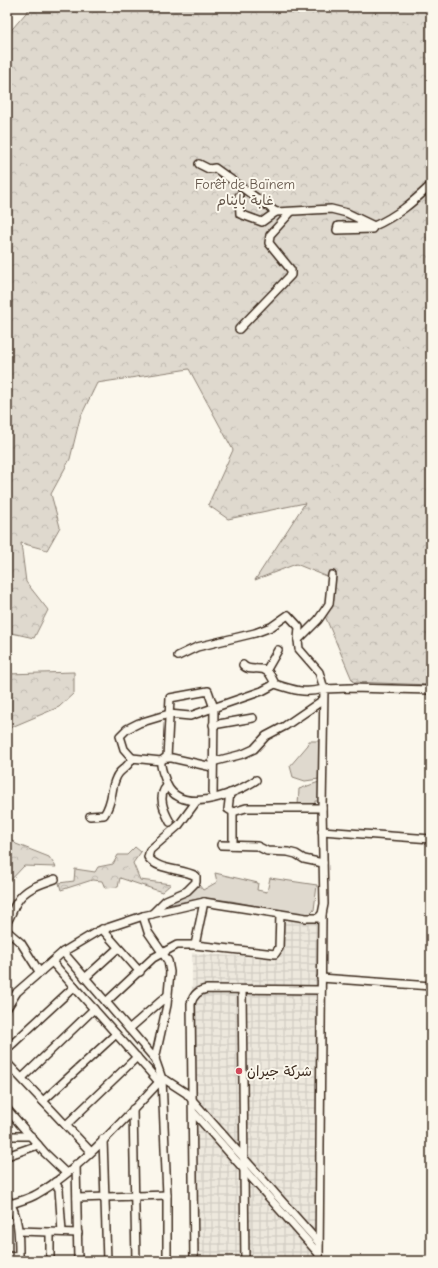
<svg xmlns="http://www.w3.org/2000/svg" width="438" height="1268" font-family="'Comic Neue','Playpen Sans Arabic',sans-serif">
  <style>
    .industrial { fill: url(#industrial-grid) }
    .green { fill: #dfd9ce; stroke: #8d8276 }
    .forest { fill: url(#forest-crowns); stroke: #8d8276 }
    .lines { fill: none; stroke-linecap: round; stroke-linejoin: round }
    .minor-casing { stroke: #3b2a1e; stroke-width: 10 }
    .minor { stroke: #fbf7ec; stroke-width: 7 }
    .poi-dot { fill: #d1495b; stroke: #fbf7ec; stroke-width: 1.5 }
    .labels { text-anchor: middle; stroke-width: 4; stroke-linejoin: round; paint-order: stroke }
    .park-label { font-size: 14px; fill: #64564a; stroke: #fbf7ec }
    .poi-label { font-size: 14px; fill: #3b2a1e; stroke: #fbf7ec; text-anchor: start }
  </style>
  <defs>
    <pattern id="industrial-grid" width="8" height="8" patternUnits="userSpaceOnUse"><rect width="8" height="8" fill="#ede8dd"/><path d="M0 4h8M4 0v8" fill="none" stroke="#ccc7bd"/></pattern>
    <pattern id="forest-crowns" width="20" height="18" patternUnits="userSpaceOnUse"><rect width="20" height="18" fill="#dfd9ce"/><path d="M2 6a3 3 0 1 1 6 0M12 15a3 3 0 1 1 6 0" fill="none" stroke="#c0bab0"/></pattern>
  </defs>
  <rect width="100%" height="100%" fill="#fbf7ec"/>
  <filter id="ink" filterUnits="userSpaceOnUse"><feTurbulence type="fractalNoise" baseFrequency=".025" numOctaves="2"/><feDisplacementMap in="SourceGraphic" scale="8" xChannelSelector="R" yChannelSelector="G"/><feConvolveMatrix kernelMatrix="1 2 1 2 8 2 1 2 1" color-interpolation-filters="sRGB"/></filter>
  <g filter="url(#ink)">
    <!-- industrial -->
    <polygon class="industrial" points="282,920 319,920 316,1261 191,1261 192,953 280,959"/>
    <!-- green -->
    <g class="green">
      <polygon points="309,741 319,741 319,779 305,781 293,777 290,766 308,745"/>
      <polygon points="319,782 319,801 315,801 315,805 298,805 299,789"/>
      <polygon points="215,873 258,883 257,890 267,892 270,878 317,885 314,910 310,914 304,915 231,901 203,898 162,906 197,884 199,885 203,890 217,882"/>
    </g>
    <!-- forest -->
    <g class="forest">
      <polygon points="31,7 431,7 431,685 353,682 325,616 328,577 296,564 255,580 305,503 228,519 208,505 233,450 189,369 97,383 80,418 70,459 51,494 60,527 47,550 21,543 26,582 48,610 34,638 7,632 7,35"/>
      <polygon points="74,672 74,693 59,707 7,729 7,674"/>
      <polygon points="7,835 16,844 49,857 56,867 24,866 7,884"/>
      <polygon points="135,847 141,852 133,863 140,880 171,884 162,892 120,878 118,887 105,888 102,881 92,880 61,890 59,883 74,881 75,869 95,872 98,867 113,864 118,855 127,855"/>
    </g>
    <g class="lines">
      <defs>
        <g id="minor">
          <path d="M199,164L209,169L215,168L276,212L331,209L347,213L374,226C397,216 413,202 431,185"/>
          <polyline points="239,196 240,214 262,222 276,212"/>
          <polygon points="338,226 374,226 372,229 337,230"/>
          <polyline points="239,329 291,275 291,270 269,243 270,235 291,212"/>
          <polyline points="298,640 318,620 329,604 332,575"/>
          <path d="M243,665C249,673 261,665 268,672C271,675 273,680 275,684"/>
          <polyline points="266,671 278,650"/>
          <polyline points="213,725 253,718"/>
          <path d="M132,758L124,749L120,736L127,729L139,723L169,714L190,716L262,691L275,684C293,690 305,694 324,689L319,672L299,649L298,640L299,627L288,615L271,627L255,633L197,647L178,656"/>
          <polyline points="167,758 170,698 208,691 214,708 213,798"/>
          <polyline points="212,762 243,754 254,749 266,736 285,726 323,700"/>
          <path d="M212,767L172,758H165L161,761C160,767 163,773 165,779C175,818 234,795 256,780"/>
          <path d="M167,786C157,796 164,811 170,822"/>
          <polyline points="230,793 228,809 233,812 233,845"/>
          <polyline points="233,812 246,808 322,808"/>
          <path d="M90,816L104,815C114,800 110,790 116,778C119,769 129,768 132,758L161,761"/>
          <polyline points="322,831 431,839"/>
          <polyline points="221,845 257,846 267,851 288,852 296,854 304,859 323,863"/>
          <path d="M152,914L166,900L187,891L196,882V876C181,868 158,871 148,857L150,850L179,825L196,802"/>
          <polyline points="143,916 148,932 168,961 170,972 167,1005 155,1059"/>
          <path d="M7,922C11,916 13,908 17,902C25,888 41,884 55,879"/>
          <polyline points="102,929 140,972"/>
          <polyline points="7,931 21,943 40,973"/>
          <polyline points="195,945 204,902"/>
          <polyline points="63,952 155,1059 162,1079 167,1195 167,1261"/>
          <polyline points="52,962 159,1082"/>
          <polyline points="85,978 118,948"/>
          <polyline points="321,978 431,986"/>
          <polyline points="242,990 245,1261"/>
          <polyline points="106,1002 153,958 177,945 195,945 275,954 279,948 280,914"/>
          <polyline points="7,1008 17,992 63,952 98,931 143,916 204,902 306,918 318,918 322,914 324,904 322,808 324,689 351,688 431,690"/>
          <polyline points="129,1029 168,995"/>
          <polyline points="7,1049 74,987"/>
          <polyline points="7,1063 90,1151"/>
          <polyline points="22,1078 94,1009"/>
          <polyline points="162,1079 166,1080 186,1093 319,1243"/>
          <polyline points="43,1101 116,1034"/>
          <polyline points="7,1109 45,1153 66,1173"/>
          <polyline points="133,1109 136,1261"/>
          <polyline points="194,1113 319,1254"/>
          <polyline points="66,1125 137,1057"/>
          <polyline points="7,1136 31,1136"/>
          <polyline points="103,1139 107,1261"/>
          <polyline points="7,1156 38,1145"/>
          <polyline points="76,1164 78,1261"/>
          <polyline points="55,1182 59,1189 62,1232"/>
          <path d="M7,1198C20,1216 19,1239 19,1261"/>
          <polyline points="77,1198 167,1195"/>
          <path d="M11,1204C19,1201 29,1199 37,1194C80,1170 128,1115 162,1079"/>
          <polyline points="19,1231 78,1233"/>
          <polyline points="7,1256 19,1257"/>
          <polyline points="50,1261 50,1232"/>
          <path d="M194,1261L191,1004C193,995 199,990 207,989L321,990"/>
          <polyline points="319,1261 322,914"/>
        </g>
      </defs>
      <!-- minor casing -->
      <use href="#minor" class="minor-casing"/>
      <!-- minor -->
      <use href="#minor" class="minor"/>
    </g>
  </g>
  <!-- markers -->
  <circle class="poi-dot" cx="239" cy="1071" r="4"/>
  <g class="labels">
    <!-- park labels -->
    <g class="park-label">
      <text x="245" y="189">Forêt de Baïnem<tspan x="245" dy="16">غابة باينام</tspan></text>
    </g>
    <!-- poi labels -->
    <g class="poi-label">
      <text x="247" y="1076">شركة جيران</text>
    </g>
  </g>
  <!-- margin -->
  <rect width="438" height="1268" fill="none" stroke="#fbf7ec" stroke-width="24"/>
  <rect x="12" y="12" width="414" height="1244" fill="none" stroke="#3b2a1e" stroke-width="1.5" filter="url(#ink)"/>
</svg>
